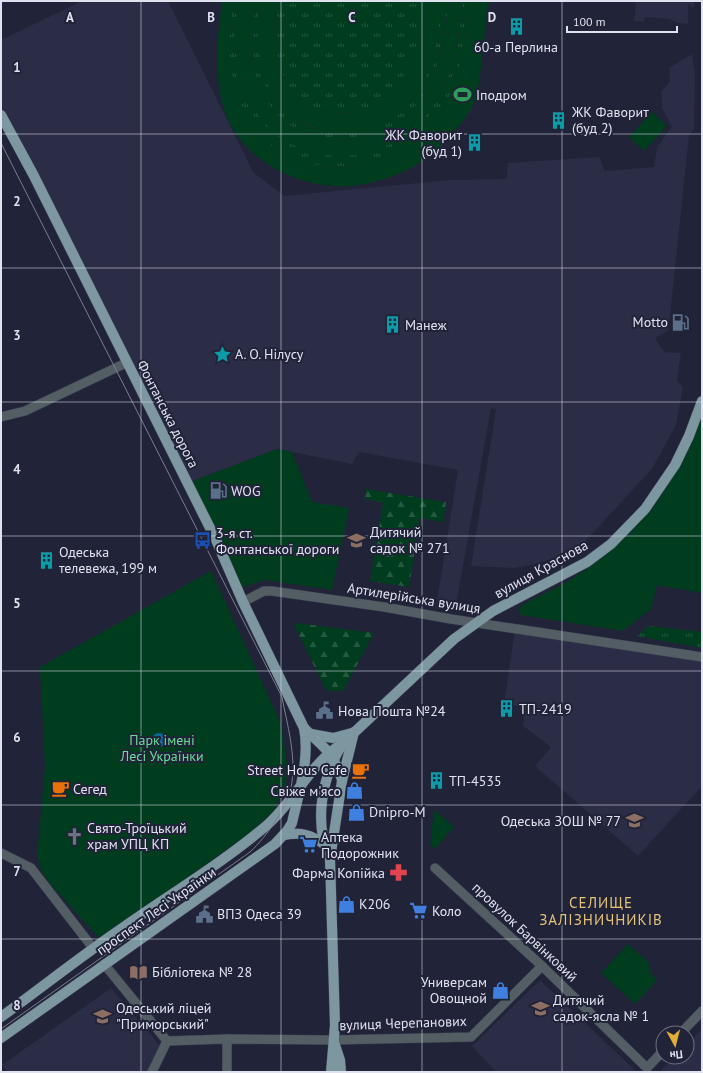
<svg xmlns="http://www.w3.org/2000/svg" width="703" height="1073" font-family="'PT Sans',sans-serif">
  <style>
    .built { fill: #2b2c46 }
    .grass { fill: url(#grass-tufts) }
    .forest { fill: url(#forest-firs) }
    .green { fill: #003d1f }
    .water { fill: url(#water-rules) }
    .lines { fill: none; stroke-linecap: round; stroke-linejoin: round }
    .minor-casing { stroke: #3c3e52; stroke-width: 10 }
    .major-casing { stroke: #3c3e52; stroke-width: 11 }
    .minor { stroke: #525e63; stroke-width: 9 }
    .major { stroke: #7d97a1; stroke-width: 10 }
    .tram { stroke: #7b7d8f; stroke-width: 1 }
    .grid { fill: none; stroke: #e0e2f0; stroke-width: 1; stroke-opacity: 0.55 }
    .labels { text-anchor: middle; stroke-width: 4; stroke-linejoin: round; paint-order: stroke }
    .poi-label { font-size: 14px; fill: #e0e2f0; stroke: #212338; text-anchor: start }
    .street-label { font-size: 14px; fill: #e0e2f0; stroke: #212338 }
    .park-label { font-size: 14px; fill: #68dc96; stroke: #212338 }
    .neighbourhood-label { font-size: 15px; letter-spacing: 1px; fill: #e4c278; stroke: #212338 }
    .grid-label { font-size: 13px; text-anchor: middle; font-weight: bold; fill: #e0e2f0; stroke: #212338; stroke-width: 4; stroke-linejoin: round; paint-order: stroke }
  </style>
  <defs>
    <pattern id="grass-tufts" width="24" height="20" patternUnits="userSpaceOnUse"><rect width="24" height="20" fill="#003d1f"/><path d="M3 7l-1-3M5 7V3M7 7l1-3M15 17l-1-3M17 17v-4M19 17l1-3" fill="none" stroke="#255940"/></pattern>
    <pattern id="forest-firs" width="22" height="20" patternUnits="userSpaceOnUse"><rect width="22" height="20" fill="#003d1f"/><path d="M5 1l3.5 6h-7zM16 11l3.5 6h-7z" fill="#255940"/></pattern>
    <pattern id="water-rules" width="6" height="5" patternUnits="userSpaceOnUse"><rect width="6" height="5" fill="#0e649c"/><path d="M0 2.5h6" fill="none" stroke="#317aaa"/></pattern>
  </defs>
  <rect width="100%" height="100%" fill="#212338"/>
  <!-- built -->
  <g class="built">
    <polygon points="82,1 168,1 253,172 284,196 450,180 506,179 508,163 599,157 605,171 654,167 657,147 672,127 662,108 662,102 661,92 670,81 669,68 692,54 695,76 694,129 689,135 670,316 668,331 655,338 664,352 681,353 677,381 683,387 676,425 652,469 578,549 537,564 513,568 471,566 496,409 491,408 455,611 436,608 458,470 359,452 352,464 277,449 188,483 1,112 1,40"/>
    <polygon points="636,1 694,1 694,8 688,4 688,24 678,23 670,19 645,17 644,22 634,21"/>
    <polygon points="515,629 702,659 702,786 638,856 535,766 551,747 523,726 525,708 504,704"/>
    <polygon points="540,980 600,1037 637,1072 496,1072 472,1046"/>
    <polygon points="111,988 161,1047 148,1072 8,1072 2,1065"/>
    <polygon points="702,1029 702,1072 660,1072 674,1057 687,1057 687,1045"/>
  </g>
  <!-- grass -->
  <g class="grass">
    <path d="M233,1H238C234,30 234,63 244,91C247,98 253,105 257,112C297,171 382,168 426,115C453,83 459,41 463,1H469C464,42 461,85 436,119C417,144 389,159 359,164C290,177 241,136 231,68C228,46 231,22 233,1Z"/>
    <path d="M256,1H259C259,11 257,22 257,32C258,40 261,48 262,56C274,118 311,142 373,129L437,41L442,1H449C444,34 442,65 424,94C385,157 288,158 258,85C248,61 253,26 256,1Z"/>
    <path d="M276,1H424C419,36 416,63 393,92C384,103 364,110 350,112C283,120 269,53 276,1Z"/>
    <polygon points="651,626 702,632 702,648 637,636 647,627"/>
  </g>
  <!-- forest -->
  <g class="forest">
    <polygon points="366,489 446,502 443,522 420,518 409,587 370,581 383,503 365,499"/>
    <polygon points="297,623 374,633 343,691 326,690 294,625"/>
  </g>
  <!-- green -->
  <g class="green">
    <path d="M222,1H233C231,22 228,46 231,68C241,136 290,177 359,164C389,159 417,144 436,119C461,85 464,42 469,1H489C486,23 483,45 481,67C479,77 479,90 475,100C470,114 459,126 449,137C432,155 412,171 387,178C376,182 361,185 349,186C302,189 249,164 228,120C212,84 217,39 222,1Z"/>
    <path d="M238,1H256C253,26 248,61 258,85C288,158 385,157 424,94C442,65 445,34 449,1H463C458,40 453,83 426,115C384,166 303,172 260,117C254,109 247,100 244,91C234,63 234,30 238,1Z"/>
    <path d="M259,1H276C269,53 283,120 350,112C364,110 384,103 393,92C416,63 419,36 424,1H442C438,29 437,58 423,83C415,97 402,113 389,122C357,144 305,134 281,105C257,77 256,36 259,1Z"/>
    <polygon points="652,112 667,126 644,151 629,137"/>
    <path d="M702,408V593L657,585L651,609L623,631L521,615L518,609L522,605C540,595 560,587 576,576C617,549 653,515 676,471C686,451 694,429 702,408Z"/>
    <polygon points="277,449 292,452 312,502 349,508 332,590 266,580 239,588 188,483"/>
    <polygon points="211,571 281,724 288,770 284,790 274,810 251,832 111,932 99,938 51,885 42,872 37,856 45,767 40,667"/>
    <polygon points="434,810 454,827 435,849 430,845"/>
    <polygon points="628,944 649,963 649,972 657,980 635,1004 601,973"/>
  </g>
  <!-- water -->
  <circle class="water" cx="159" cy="740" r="7"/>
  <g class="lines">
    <defs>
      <g id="minor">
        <polyline points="1,417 25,411 126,363"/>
        <polyline points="243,602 264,591 272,591 384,607 451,619 702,657"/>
        <polyline points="1,853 31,868 93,948"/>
        <polyline points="435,868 542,966 647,1068 663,1051"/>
        <polyline points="104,964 167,1041"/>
        <polyline points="681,1033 702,1011"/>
        <polyline points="227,1039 227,1072"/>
        <polyline points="167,1041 227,1039 333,1040 471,1037 542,966"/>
        <polyline points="152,1072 167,1041"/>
      </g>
      <g id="major">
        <path d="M1,115L34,176L216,540L243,602L304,728C310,759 299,792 292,823L287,831L275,844L1,1038"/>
        <path d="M304,728C325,749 332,750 342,780"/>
        <polyline points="311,734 333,738 352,733"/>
        <path d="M284,835C300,832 311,834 325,845"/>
        <path d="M330,859C313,822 322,776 343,743L454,639L493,611L587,562L611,544L645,509L675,465L689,436L702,401"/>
        <path d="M1,1017C41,988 80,957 121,929C169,895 221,864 266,826C293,803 308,768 337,747"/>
        <polyline points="334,1042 340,1060 341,1072"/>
        <polyline points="331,1072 335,1025 330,859 342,781 354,732"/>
      </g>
    </defs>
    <!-- minor casing -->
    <use href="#minor" class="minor-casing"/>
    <!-- major casing -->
    <use href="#major" class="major-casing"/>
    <!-- minor -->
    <use href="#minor" class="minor"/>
    <!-- major -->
    <use href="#major" class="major"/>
    <!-- tram -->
    <path class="tram" d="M1,143L282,697C287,724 296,754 292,782C289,806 267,836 250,852L1,1029"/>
  </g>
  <!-- grid -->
  <path class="grid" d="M141,1V1072M281,1V1072M422,1V1072M562,1V1072M1,134H702M1,268H702M1,402H702M1,536H702M1,671H702M1,805H702M1,939H702"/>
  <!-- icons -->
  <defs>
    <symbol id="building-bare" viewBox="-9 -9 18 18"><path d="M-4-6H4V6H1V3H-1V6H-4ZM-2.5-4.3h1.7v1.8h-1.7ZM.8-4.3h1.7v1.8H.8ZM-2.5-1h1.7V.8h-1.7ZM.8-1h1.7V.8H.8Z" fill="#0f9aa8" stroke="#212338" stroke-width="2.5" paint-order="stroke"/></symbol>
    <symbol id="stadium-bare" viewBox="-9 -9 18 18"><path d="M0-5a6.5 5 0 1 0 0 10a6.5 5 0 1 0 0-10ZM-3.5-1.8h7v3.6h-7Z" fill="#2e9e5b" stroke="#212338" stroke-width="2.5" paint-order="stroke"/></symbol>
    <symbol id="fuel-bare" viewBox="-9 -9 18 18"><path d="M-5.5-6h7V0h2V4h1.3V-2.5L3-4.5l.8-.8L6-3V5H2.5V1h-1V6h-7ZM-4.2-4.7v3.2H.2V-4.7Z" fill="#5c6f8a" stroke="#212338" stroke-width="2.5" paint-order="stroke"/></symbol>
    <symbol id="sight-bare" viewBox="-9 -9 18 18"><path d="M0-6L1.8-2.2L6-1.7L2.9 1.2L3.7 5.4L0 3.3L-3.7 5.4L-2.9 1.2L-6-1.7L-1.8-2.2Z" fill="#0f9aa8" stroke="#212338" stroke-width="2.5" paint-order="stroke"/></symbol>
    <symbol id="school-bare" viewBox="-9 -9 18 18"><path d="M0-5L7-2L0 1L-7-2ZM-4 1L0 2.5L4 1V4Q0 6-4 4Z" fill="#8d6e63" stroke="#212338" stroke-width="2.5" paint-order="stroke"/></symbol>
    <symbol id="bus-bare" viewBox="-9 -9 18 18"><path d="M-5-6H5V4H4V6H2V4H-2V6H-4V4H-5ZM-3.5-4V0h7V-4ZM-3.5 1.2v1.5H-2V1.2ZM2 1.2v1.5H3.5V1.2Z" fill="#1a4fb4" stroke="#212338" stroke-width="2.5" paint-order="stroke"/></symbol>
    <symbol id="civic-bare" viewBox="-9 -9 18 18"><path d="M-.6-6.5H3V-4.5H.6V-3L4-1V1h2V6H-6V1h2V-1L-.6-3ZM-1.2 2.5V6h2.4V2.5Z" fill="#5c6f8a" stroke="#212338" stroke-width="2.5" paint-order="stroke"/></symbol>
    <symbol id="cafe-bare" viewBox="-9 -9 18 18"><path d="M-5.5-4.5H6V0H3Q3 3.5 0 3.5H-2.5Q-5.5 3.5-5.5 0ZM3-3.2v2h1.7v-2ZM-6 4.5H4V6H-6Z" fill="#e8710a" stroke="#212338" stroke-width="2.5" paint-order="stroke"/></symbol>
    <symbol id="shop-bare" viewBox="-9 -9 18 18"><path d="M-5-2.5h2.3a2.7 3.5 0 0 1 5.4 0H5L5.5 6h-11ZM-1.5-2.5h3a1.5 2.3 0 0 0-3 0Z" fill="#3f7fe0" stroke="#212338" stroke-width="2.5" paint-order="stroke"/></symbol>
    <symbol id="church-bare" viewBox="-9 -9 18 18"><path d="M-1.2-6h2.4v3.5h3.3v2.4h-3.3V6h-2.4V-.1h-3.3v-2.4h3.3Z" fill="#6b7280" stroke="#212338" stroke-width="2.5" paint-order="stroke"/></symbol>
    <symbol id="supermarket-bare" viewBox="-9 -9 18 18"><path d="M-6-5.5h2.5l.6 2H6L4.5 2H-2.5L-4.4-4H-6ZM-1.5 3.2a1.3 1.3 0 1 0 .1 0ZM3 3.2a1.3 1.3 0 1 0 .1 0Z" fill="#3f7fe0" stroke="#212338" stroke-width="2.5" paint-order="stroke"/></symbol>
    <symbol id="pharmacy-bare" viewBox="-9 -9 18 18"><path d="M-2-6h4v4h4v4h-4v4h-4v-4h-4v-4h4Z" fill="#e0444e" stroke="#212338" stroke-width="2.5" paint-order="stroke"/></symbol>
    <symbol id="library-bare" viewBox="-9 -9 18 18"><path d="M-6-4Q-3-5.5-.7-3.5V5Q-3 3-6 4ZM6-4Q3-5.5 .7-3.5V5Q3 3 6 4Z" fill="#8d6e63" stroke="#212338" stroke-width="2.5" paint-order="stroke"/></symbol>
  </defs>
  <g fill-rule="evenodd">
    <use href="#building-bare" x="504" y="14" width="25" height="25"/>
    <use href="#stadium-bare" x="450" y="82" width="25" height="25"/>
    <use href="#building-bare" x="546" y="108" width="25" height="25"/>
    <use href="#building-bare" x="462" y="130" width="25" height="25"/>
    <use href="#fuel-bare" x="668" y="310" width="25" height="25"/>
    <use href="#building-bare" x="380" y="312" width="25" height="25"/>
    <use href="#sight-bare" x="210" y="342" width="25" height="25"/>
    <use href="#fuel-bare" x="206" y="478" width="25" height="25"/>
    <use href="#school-bare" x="344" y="528" width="25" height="25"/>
    <use href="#bus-bare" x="190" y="528" width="25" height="25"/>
    <use href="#building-bare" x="34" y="548" width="25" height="25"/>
    <use href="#building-bare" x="494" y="696" width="25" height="25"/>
    <use href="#civic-bare" x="312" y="698" width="25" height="25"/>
    <use href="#cafe-bare" x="348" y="758" width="25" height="25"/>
    <use href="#building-bare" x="424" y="768" width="25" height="25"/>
    <use href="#cafe-bare" x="48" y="776" width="25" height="25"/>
    <use href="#shop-bare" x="342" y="778" width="25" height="25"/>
    <use href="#shop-bare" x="344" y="800" width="25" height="25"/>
    <use href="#school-bare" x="622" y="808" width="25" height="25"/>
    <use href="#church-bare" x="62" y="824" width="25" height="25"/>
    <use href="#supermarket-bare" x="296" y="832" width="25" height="25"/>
    <use href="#pharmacy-bare" x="386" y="860" width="25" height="25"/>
    <use href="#shop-bare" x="334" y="892" width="25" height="25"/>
    <use href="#supermarket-bare" x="406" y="898" width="25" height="25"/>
    <use href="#civic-bare" x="192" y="902" width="25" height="25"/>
    <use href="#library-bare" x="126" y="960" width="25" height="25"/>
    <use href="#shop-bare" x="488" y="978" width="25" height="25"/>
    <use href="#school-bare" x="528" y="996" width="25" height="25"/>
    <use href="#school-bare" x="90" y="1004" width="25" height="25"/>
  </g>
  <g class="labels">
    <!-- poi labels -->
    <g class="poi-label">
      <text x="516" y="52" text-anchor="middle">60-а Перлина</text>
      <text x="476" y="100">Іподром</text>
      <text x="572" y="117">ЖК Фаворит<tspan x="572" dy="16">(буд 2)</tspan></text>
      <text x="462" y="140" text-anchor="end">ЖК Фаворит<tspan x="462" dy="16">(буд 1)</tspan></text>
      <text x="668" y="327" text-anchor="end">Motto</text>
      <text x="405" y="330">Манеж</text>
      <text x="235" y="359">А. О. Нілусу</text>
      <text x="231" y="496">WOG</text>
      <text x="370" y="537">Дитячий<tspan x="370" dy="16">садок № 271</tspan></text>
      <text x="216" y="538">3-я ст.<tspan x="216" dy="16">Фонтанської дороги</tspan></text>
      <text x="59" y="557">Одеська<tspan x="59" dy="16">телевежа, 199 м</tspan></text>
      <text x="519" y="714">ТП-2419</text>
      <text x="338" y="716">Нова Пошта №24</text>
      <text x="347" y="775" text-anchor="end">Street Hous Cafe</text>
      <text x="449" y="786">ТП-4535</text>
      <text x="73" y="794">Сегед</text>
      <text x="341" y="796" text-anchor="end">Свіже м'ясо</text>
      <text x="369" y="817">Dnipro-M</text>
      <text x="621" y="826" text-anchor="end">Одеська ЗОШ № 77</text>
      <text x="87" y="833">Свято-Троїцький<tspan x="87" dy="16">храм УПЦ КП</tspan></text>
      <text x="321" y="842">Аптека<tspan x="321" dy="16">Подорожник</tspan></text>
      <text x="385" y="878" text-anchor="end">Фарма Копійка</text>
      <text x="359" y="909">К206</text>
      <text x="432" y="916">Коло</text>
      <text x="217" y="919">ВПЗ Одеса 39</text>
      <text x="152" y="977">Бібліотека № 28</text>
      <text x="487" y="987" text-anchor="end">Универсам<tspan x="487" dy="16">Овощной</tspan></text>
      <text x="553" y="1005">Дитячий<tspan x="553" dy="16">садок-ясла № 1</tspan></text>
      <text x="116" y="1013">Одеський ліцей<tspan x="116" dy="16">"Приморський"</tspan></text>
    </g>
    <!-- street labels -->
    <g class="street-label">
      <text transform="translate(168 414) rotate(63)" y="5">Фонтанська дорога</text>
      <text transform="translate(541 569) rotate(-29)" y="5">вулиця Краснова</text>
      <text transform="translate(414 598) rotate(9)" y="5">Артилерійська вулиця</text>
      <text transform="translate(156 911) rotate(-35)" y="5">проспект Лесі Українки</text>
      <text transform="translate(525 932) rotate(43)" y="5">провулок Барвінковий</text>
      <text transform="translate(403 1023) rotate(-2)" y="5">вулиця Черепанових</text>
    </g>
    <!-- park labels -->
    <g class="park-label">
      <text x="162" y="745">Парк імені<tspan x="162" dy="16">Лесі Українки</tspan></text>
    </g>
    <!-- neighbourhood labels -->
    <g class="neighbourhood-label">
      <text x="601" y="908">СЕЛИЩЕ<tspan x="601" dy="17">ЗАЛІЗНИЧНИКІВ</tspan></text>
    </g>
  </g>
  <g class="grid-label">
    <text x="70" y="22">A</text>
    <text x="211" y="22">B</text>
    <text x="352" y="22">C</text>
    <text x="492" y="22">D</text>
    <text x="17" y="72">1</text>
    <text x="17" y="206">2</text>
    <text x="17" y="340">3</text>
    <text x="17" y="474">4</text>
    <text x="17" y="608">5</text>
    <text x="17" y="742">6</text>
    <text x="17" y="876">7</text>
    <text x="17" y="1010">8</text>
  </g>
  <!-- border -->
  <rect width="703" height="1073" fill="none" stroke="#e0e2f0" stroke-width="4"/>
  <!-- north arrow -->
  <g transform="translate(675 1045) rotate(173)"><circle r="19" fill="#212338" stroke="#6d6f82"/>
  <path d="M0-3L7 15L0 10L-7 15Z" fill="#e1af34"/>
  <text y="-6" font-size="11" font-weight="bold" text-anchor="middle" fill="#e0e2f0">Пн</text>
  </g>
  <!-- scale -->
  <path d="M567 26v6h110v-6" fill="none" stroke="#e0e2f0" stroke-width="2"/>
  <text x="573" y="26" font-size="12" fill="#e0e2f0" stroke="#212338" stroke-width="3" paint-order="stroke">100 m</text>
</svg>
